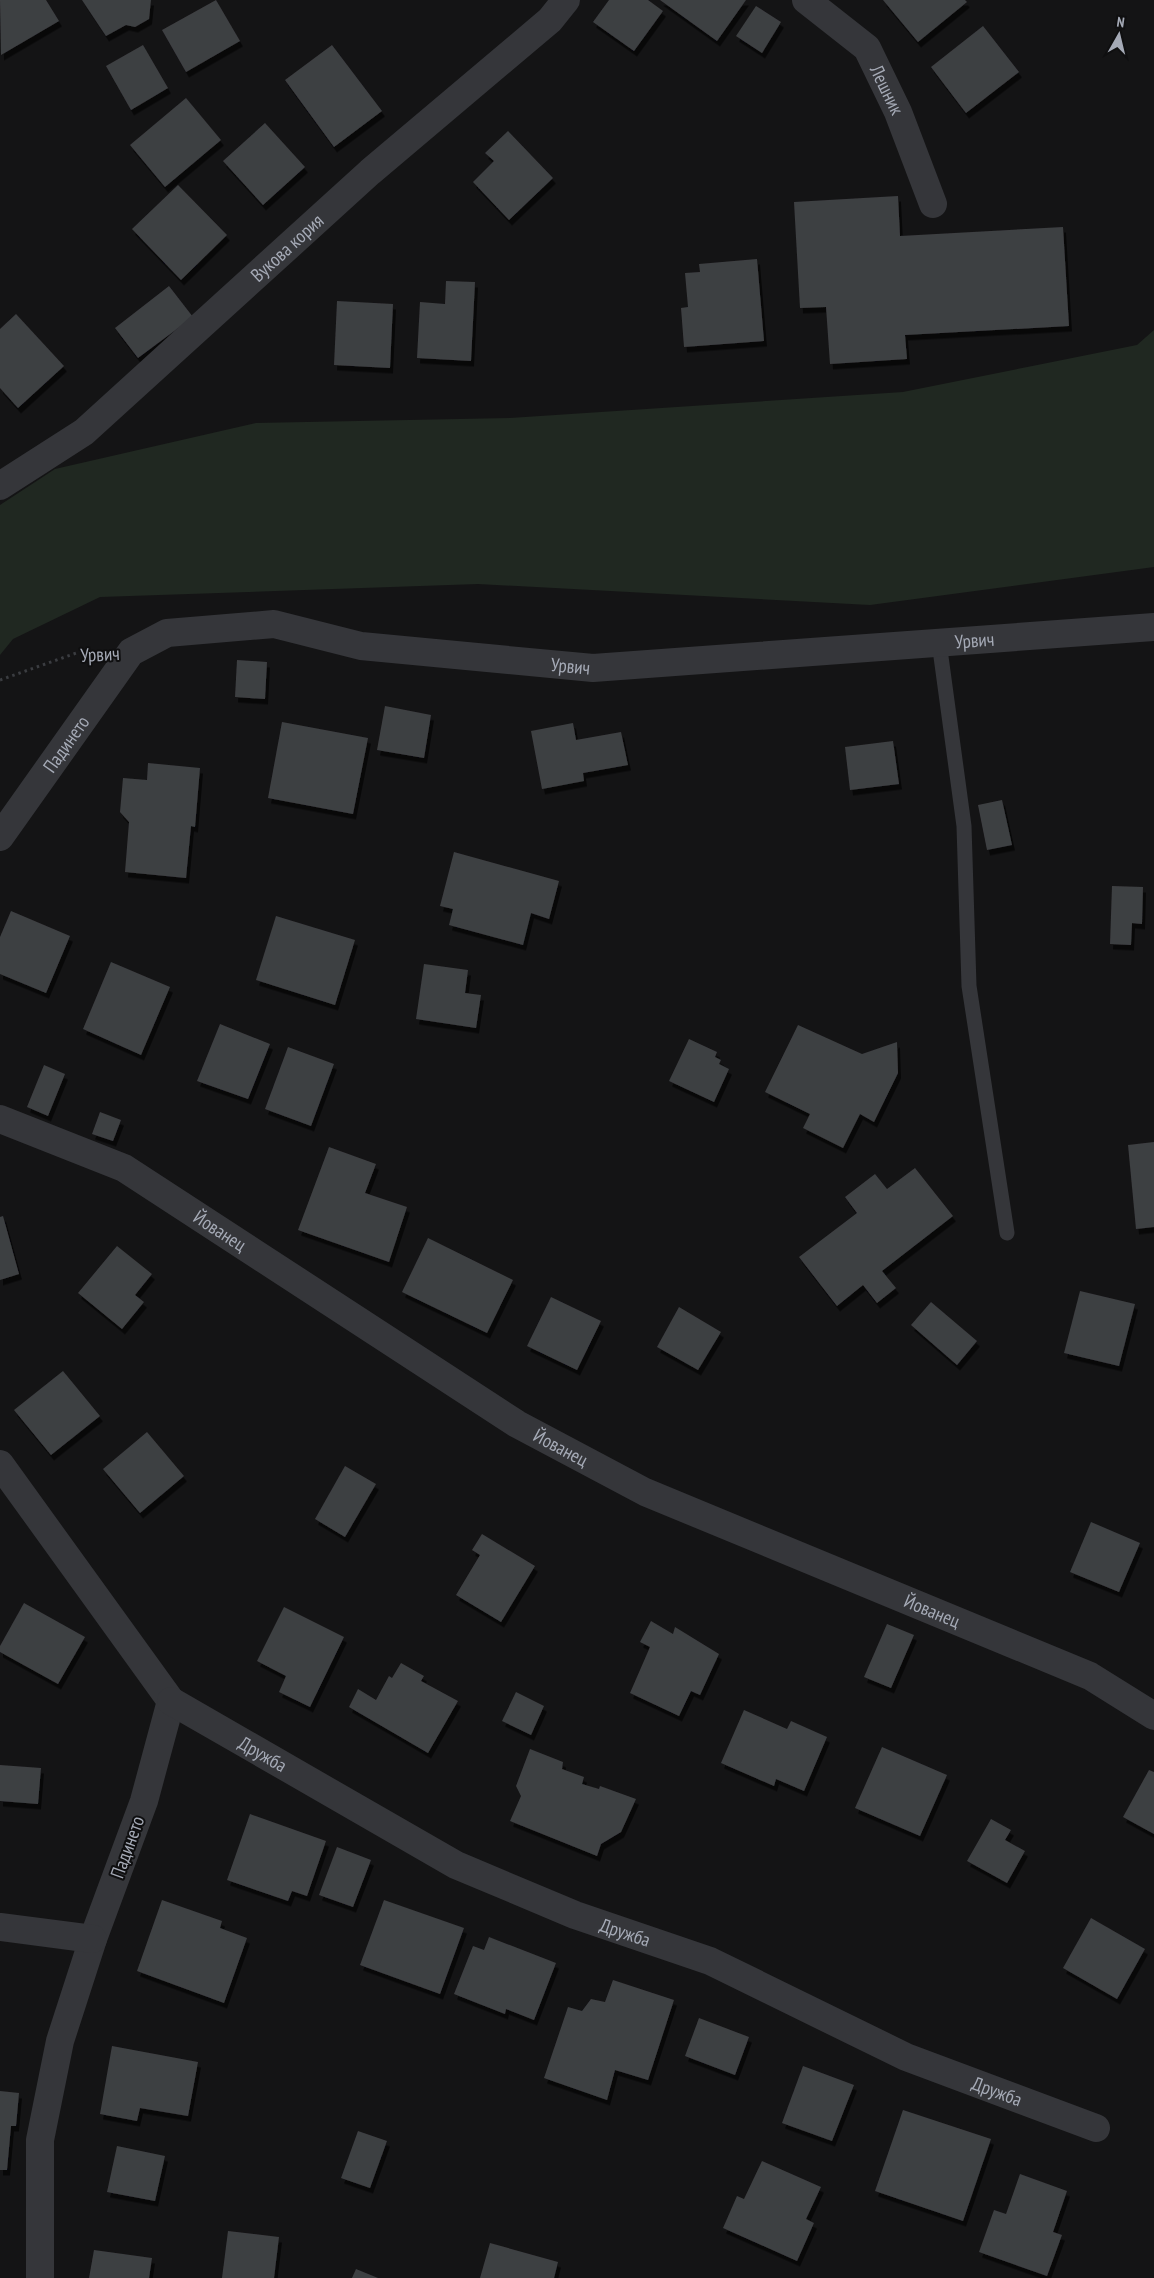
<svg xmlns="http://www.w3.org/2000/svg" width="1154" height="2278" font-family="'PT Sans Narrow',sans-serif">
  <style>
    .green { fill: #202821 }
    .building { fill: #3e3f42; filter: url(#shadow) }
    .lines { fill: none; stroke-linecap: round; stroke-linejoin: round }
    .path { stroke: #3b3d41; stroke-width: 3; stroke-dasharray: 2.5 4; stroke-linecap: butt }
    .service { stroke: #35363a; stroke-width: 15 }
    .minor { stroke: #35363a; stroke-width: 28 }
    .labels { text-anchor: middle; stroke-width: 4; stroke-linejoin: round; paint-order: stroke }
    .street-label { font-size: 19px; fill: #a5aab6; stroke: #0f0f10 }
  </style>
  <defs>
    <filter id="shadow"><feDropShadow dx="3" dy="5.5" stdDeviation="0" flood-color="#0009"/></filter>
  </defs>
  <rect width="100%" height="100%" fill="#141415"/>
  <!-- green -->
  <polygon class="green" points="1154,330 1154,567 870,605 478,584 100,597 13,639 0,655 0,505 55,469 256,423 510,418 903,392 1137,345"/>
  <!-- building -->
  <g class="building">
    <polygon points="0,0 46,0 59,21 1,55"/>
    <polygon points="82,0 151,0 149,19 135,27 126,25 106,36"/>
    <polygon points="216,0 240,41 186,72 162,30"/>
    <polygon points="609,0 648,0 663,11 634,51 593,22"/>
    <polygon points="660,0 746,0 717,41"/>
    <polygon points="883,0 965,0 967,2 918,42"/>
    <polygon points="756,6 781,22 762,53 736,36"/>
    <polygon points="983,26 1019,72 966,113 931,67"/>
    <polygon points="143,45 168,88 131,110 106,66"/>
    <polygon points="332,45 382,111 334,147 285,80"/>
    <polygon points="186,98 221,140 165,187 130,145"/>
    <polygon points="265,123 305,167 263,205 223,161"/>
    <polygon points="508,131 553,178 509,220 473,182 494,161 485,153"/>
    <polygon points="178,185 227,235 181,280 132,229"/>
    <polygon points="898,196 900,236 1063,227 1069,326 905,335 907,359 830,364 826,307 800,308 794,202"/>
    <polygon points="757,259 764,341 684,347 681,308 688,307 685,273 700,272 699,264"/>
    <polygon points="446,281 475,282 471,361 417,358 420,302 445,304"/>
    <polygon points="169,286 193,317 138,358 115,328"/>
    <polygon points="337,301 393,304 390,368 334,365"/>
    <polygon points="16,314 64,366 18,408 0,388 0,329"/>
    <polygon points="237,660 267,662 265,699 235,697"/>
    <polygon points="385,706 431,715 424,758 377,750"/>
    <polygon points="282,722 368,738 353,814 268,798"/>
    <polygon points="573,723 576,740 621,732 628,765 583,773 584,781 542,789 531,731"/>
    <polygon points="893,741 899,784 850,790 845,747"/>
    <polygon points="148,763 200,768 195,827 191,826 186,878 125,872 129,822 120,812 123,778 147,780"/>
    <polygon points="1002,800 1012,845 987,850 978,805"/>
    <polygon points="454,852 559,881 549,919 531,913 523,945 449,925 453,909 440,906"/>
    <polygon points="1112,886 1143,887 1142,924 1132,923 1131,945 1110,944"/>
    <polygon points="11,911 70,936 46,993 0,974 0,937"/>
    <polygon points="276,916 355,940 335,1005 256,980"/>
    <polygon points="111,962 170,987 141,1055 83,1029"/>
    <polygon points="424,964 468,970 465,993 481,995 476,1028 416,1019"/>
    <polygon points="220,1024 270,1044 248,1099 197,1081"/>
    <polygon points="798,1025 862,1054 897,1042 898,1073 874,1122 860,1114 843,1148 803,1128 810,1114 765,1092"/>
    <polygon points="689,1039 717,1052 715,1057 721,1060 719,1064 729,1069 714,1102 669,1081"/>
    <polygon points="288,1047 334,1064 311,1126 265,1109"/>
    <polygon points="44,1065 65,1074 48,1116 27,1107"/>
    <polygon points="100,1112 121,1120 113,1141 92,1134"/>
    <polygon points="1154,1142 1154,1227 1136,1229 1128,1145"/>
    <polygon points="329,1147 376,1164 365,1193 407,1207 389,1262 298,1230"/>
    <polygon points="915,1168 953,1216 882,1271 896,1288 877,1303 863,1285 837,1306 799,1257 857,1213 845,1197 875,1174 887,1189"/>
    <polygon points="3,1216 19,1274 0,1280 0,1217"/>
    <polygon points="428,1238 513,1280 487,1333 402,1292"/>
    <polygon points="117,1246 152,1274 135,1295 144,1302 122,1329 78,1293"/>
    <polygon points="1080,1291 1135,1304 1119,1366 1064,1353"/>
    <polygon points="551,1297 601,1321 577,1370 527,1346"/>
    <polygon points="931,1302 977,1341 957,1365 911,1325"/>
    <polygon points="679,1307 721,1332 698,1370 657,1347"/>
    <polygon points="63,1371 100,1416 51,1455 14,1410"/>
    <polygon points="147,1432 184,1476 140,1513 103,1469"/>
    <polygon points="345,1466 376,1484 345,1537 315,1519"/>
    <polygon points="1091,1522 1140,1543 1119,1592 1070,1572"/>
    <polygon points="482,1534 535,1566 501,1622 456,1595 480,1555 472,1550"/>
    <polygon points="24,1603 85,1637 58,1684 0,1652 0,1646"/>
    <polygon points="284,1607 344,1637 310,1707 279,1692 286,1676 257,1661"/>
    <polygon points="651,1621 673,1634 675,1627 719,1654 700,1695 691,1691 679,1716 630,1693 650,1647 640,1642"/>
    <polygon points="887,1624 914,1635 891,1688 864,1677"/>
    <polygon points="401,1663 424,1676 421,1681 458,1701 428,1753 349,1707 358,1689 376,1700 389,1676 392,1678"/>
    <polygon points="516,1692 544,1706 531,1735 502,1721"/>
    <polygon points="744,1710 787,1729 791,1721 827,1737 804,1791 776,1779 774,1786 721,1763"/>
    <polygon points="882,1747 947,1775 920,1836 855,1808"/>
    <polygon points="530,1749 563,1762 562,1769 584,1777 582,1784 599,1789 600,1786 636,1799 621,1832 601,1844 597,1856 510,1821 521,1796 516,1786"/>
    <polygon points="0,1765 41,1768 38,1804 0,1801"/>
    <polygon points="1149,1770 1154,1772 1154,1834 1123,1817"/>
    <polygon points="250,1814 326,1841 307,1896 292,1891 288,1901 227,1880"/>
    <polygon points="991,1819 1011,1830 1005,1840 1025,1851 1007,1883 967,1861"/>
    <polygon points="337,1847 371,1860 353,1907 319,1895"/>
    <polygon points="162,1900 222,1921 220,1928 247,1938 224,2003 137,1971"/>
    <polygon points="384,1900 464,1928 440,1994 360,1965"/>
    <polygon points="1091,1918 1145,1949 1117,1999 1063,1968"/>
    <polygon points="489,1937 556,1963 534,2020 506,2009 505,2014 454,1994 473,1946 484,1950"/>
    <polygon points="613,1980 674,2000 648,2080 615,2070 607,2100 544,2078 568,2007 582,2011 591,1999 605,2002"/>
    <polygon points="699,2018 749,2037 735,2075 685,2056"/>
    <polygon points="112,2046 198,2062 188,2116 140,2108 137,2121 100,2114"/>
    <polygon points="803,2066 854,2085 832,2141 782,2123"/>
    <polygon points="0,2091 19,2093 16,2126 11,2126 7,2170 0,2170"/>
    <polygon points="903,2110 991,2139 963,2221 875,2191"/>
    <polygon points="358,2131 387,2141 370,2188 341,2178"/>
    <polygon points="117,2146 165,2156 155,2201 107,2192"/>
    <polygon points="762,2161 821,2187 806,2219 814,2223 797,2261 723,2228 737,2196 744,2199"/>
    <polygon points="1020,2174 1067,2191 1053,2232 1062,2235 1047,2276 979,2252 994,2210 1006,2214"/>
    <polygon points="228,2231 279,2237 274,2278 222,2278"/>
    <polygon points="490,2243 558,2262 554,2278 480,2278"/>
    <polygon points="94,2250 152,2258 149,2278 89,2278"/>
    <polygon points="356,2269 378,2278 352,2278"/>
  </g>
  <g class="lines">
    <!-- path -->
    <polyline class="path" points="0,680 82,651 90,651"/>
    <!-- service -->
    <polyline class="service" points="939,642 964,826 969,986 1007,1233"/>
    <!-- minor -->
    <g class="minor">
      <path id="s1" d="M806,0L867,48L898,112L933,204"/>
      <path id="s2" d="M0,486L84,432L370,172L550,20L566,0"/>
      <path id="s3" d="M0,837L131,652L167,633L274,624L361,646L593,668L1154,627"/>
      <path id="s4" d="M0,1119L124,1168L517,1424L645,1492L1090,1676L1154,1716"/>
      <polyline points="0,1464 171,1701 144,1801 93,1939 60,2041 40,2140 40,2278"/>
      <path id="s5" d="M171,1701L456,1865L575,1915L710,1961L906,2057L1096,2128"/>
      <polyline points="0,1927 93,1939"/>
    </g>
  </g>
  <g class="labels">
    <!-- street labels -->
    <g class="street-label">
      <text dy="7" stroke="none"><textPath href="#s1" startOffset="124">Лешник</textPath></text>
      <text dy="7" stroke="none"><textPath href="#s2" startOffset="374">Вукова кория</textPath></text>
      <text dy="7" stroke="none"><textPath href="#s3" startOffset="1080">Урвич</textPath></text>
      <text transform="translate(100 654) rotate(-3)" y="7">Урвич</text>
      <text dy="7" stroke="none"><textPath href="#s3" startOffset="675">Урвич</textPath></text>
      <text dy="7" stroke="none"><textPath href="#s3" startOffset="114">Падинето</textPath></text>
      <text dy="7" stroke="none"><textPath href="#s4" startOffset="248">Йованец</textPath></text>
      <text dy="7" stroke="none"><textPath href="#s4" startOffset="652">Йованец</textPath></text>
      <text dy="7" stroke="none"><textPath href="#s4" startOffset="1058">Йованец</textPath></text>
      <text dy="7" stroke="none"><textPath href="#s5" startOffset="106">Дружба</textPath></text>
      <text transform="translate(127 1847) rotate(-70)" y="7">Падинето</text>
      <text dy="7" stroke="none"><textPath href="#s5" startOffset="511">Дружба</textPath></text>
      <text dy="7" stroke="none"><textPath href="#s5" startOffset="916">Дружба</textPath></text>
    </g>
  </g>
  <!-- north arrow -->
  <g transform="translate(1119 35) rotate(8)" stroke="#0f0f10" stroke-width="4" paint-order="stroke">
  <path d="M0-4L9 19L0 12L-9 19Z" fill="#a5aab6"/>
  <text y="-8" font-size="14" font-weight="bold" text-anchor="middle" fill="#a5aab6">N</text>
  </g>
</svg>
